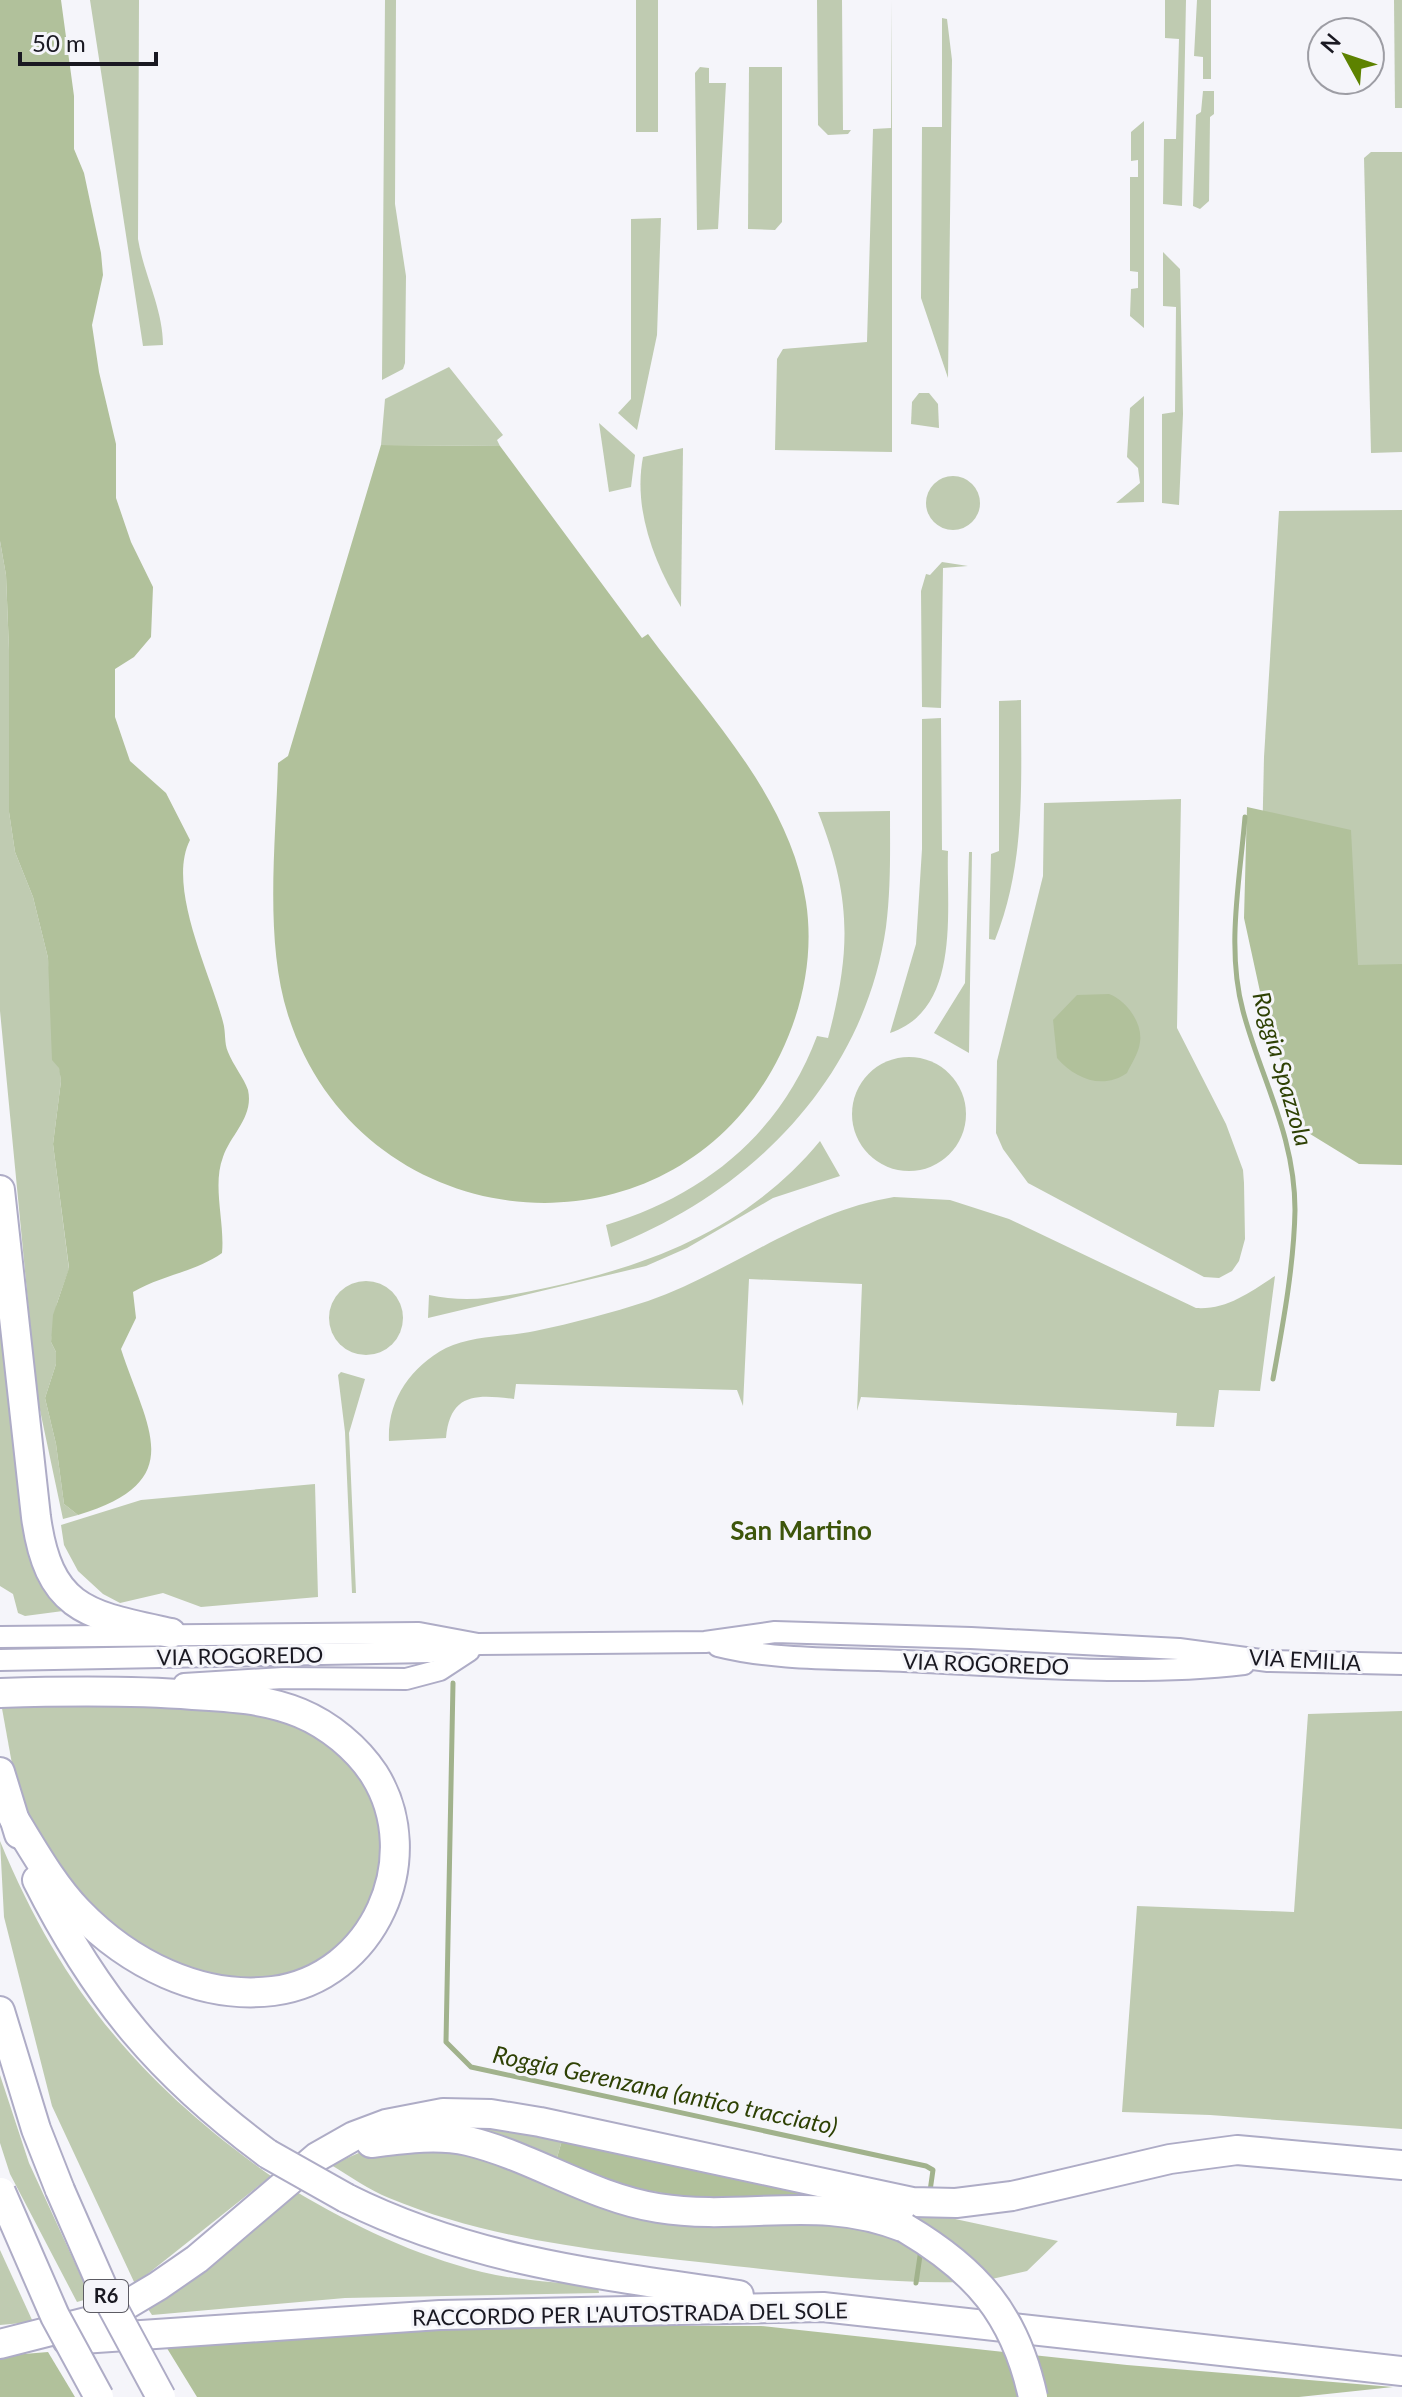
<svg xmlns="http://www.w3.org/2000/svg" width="1402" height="2397" font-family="Lato,sans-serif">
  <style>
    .green { fill: #bfcbb1 }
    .forest { fill: #b1c19b }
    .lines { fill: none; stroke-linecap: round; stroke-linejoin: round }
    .stream { stroke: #a1b28c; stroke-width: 5 }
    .minor-casing { stroke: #aeacc6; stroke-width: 24 }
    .highway-casing { stroke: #aeacc6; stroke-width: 32 }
    .minor { stroke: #fff; stroke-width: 20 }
    .highway { stroke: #fff; stroke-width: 28 }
    .highway-bridge-casing { stroke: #aeacc6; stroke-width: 32; stroke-linecap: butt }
    .highway-bridge { stroke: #fff; stroke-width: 28 }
    .labels { text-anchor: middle; stroke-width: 6; stroke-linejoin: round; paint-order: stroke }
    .shield { fill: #f5f5fa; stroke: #5c5b63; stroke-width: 2 }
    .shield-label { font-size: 20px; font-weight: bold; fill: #1a1922 }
    .street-label { font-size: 22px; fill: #1a1922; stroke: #f5f5fa }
    .water-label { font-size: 24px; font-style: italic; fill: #2e4104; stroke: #f5f5fa }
    .quarter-label { font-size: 26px; font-weight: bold; fill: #3d550b; stroke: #f5f5fa }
  </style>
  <rect width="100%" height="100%" fill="#f5f5fa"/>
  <!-- green -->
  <g class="green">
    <path d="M90,0H139L138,239C144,275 163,309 163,345L143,346Z"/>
    <polygon points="385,0 396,0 395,204 406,276 405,363 403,369 382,380"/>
    <rect x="636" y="0" width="22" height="132"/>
    <polygon points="817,0 842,0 843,130 851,130 848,134 828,135 818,125"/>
    <polygon points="892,0 892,452 775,450 777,359 783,349 867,342 873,129 891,128"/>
    <polygon points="1165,0 1186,0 1182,206 1163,204 1164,139 1176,139 1179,39 1165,38"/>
    <polygon points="1197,0 1211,0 1211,79 1203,79 1203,57 1194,56"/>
    <polygon points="1394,0 1402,0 1402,108 1395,108"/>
    <polygon points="942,18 947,19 952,60 948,378 921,298 922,127 942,127"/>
    <polygon points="700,67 709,68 709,83 726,83 718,229 697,230 695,73"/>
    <polygon points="749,67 782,67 782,222 775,230 748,229"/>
    <polygon points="1203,91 1214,91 1214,114 1210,117 1209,201 1200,209 1193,206 1196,115 1201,112"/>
    <polygon points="1144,121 1144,328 1130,316 1131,289 1138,288 1138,272 1130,271 1130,177 1138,177 1138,160 1131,161 1131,132"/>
    <polygon points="1371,152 1402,152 1402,452 1371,453 1364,158"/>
    <polygon points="661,218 657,335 637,430 618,413 631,399 631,219"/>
    <polygon points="1163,252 1180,269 1183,414 1179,505 1162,503 1162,414 1175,412 1176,307 1163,306"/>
    <polygon points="449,367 503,435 497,440 500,446 381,445 385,399"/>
    <polygon points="919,393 929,393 938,404 939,428 911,424 912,402"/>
    <polygon points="1144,396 1144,502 1116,503 1140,483 1138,468 1127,457 1130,408"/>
    <polygon points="599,423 635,455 631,487 609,492"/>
    <path d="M683,448L681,607C654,563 633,509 643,457Z"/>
    <circle cx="953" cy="503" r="27"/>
    <polygon points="1402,510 1402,1154 1261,893 1264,757 1279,511"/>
    <polygon points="0,541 6,575 9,650 9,812 15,852 33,897 48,958 61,1081 53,1144 69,1269 57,1303 51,1342 56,1352 56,1364 45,1398 56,1444 64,1504 78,1515 63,1519 37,1396 0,1011"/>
    <polygon points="942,562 968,566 943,568 941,708 922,707 921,591 926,574 930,575"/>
    <path d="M1021,700C1021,782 1026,863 995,940L989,939L991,854L999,851V701Z"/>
    <path d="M941,718L942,850L948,851C946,909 962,1009 890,1033L916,944L922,849V719Z"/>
    <polygon points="1181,799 1177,1028 1226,1124 1243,1170 1244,1183 1245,1239 1239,1261 1232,1271 1219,1278 1204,1277 1028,1183 1003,1149 996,1133 997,1061 1043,876 1044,803"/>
    <path d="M890,811C890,850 891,888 886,927C864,1080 750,1193 611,1247L606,1225C704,1196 781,1133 817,1036L828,1038C851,951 852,898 818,812Z"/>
    <polygon points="969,852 972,852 969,1053 934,1033 965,983"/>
    <circle cx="909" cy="1114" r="57"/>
    <path d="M820,1141L840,1176L773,1198L687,1248L646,1266L428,1318L429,1295C470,1304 509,1296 550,1287C655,1264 750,1226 820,1141Z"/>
    <path d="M894,1197L950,1200L1009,1219L1196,1308C1227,1310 1250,1292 1275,1276L1260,1391L1219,1390L1214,1427L1176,1426L1177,1413L861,1397L857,1411L862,1284L749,1279L743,1406L737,1390L516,1384L514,1399C476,1394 450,1393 446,1438L389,1441C387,1401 410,1367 446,1348C472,1335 507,1337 535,1331C573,1323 611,1313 648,1301C733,1271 803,1212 894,1197Z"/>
    <circle cx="366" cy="1318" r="37"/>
    <polygon points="0,1298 30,1557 37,1578 63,1611 25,1616 18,1613 13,1594 0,1586"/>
    <polygon points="341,1372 365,1379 349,1433 356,1593 352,1593 345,1432 338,1375"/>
    <polygon points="315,1484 318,1597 201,1607 163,1593 120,1603 103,1594 78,1571 64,1545 61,1525 141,1500"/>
    <polygon points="236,1702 328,1736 378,1795 385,1868 361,1920 337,1949 298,1971 247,1981 199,1976 148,1955 79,1899 25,1813 14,1775 1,1703"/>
    <polygon points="1402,1711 1402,2129 1210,2115 1122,2112 1137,1906 1294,1912 1308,1714"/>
    <path d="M0,1841C61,1989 140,2083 271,2176L135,2284L52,2106L4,1917Z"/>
    <polygon points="0,2075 29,2163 91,2298 77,2302 10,2174 0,2143"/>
    <polygon points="479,2122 563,2137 556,2161 476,2128"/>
    <path d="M463,2147L566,2192L852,2227L900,2241L964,2282C887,2284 810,2274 734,2266C619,2253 497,2243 389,2198C369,2190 350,2176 331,2165L361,2152Z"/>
    <path d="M295,2191C354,2226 414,2255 482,2272C519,2281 560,2282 598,2287L599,2293L345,2298L152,2315L148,2309Z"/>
    <polygon points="876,2202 1058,2241 1027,2271 992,2279 953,2243"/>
    <polygon points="0,2250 33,2322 0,2325"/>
  </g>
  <!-- forest -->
  <g class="forest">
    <path d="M0,0H61L74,96V149L84,173L101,253L103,275L92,325L99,372L116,444V498L131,542L153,587L151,637L134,657L115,669V717L130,761L166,793L190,840C166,887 211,975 223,1022C226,1032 224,1043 228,1052C233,1065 244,1078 248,1090C254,1117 231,1134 223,1157C212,1186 225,1222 222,1253C195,1272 162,1275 133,1292L136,1318L121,1349C147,1429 190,1481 78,1515L64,1504L56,1444L45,1398L56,1364V1352L51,1342L53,1315L69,1268L53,1144L61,1081L59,1068L52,1060L48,958L33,897L15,852L9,812V650L6,575L0,541Z"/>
    <path d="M381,445L500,446L642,638L648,634C709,716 790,798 806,902C814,954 803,1008 780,1055C673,1272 361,1243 288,1015C264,939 276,842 278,763L288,756Z"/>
    <polygon points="1247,807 1351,830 1358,965 1402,964 1402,1165 1359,1164 1302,1129 1264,1010 1244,918"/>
    <path d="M1109,994C1126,1000 1143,1023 1140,1042C1139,1053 1131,1064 1127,1073C1103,1090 1075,1079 1057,1058L1053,1020L1077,995Z"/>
    <polygon points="563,2137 810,2190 808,2201 685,2197 628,2187 556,2161"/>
    <polygon points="441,2325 761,2326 1127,2365 1393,2387 1299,2397 197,2397 165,2345"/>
    <polygon points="48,2352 75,2397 0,2397 0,2356"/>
  </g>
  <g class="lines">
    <!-- stream -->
    <g class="stream">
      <path d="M1245,817C1240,879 1226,949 1243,1011C1261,1079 1295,1135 1295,1210C1294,1265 1283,1324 1273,1379"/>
      <polyline points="453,1683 446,2042 471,2067 926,2166 933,2170 930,2191"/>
      <polyline points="916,2283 921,2249"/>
    </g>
    <defs>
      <g id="minor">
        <polyline points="0,1637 419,1633 478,1644 705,1642 775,1632 971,1638 1179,1649 1268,1661 1402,1664"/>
        <path d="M718,1646C778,1661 842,1658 904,1661C1016,1666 1133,1677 1244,1664"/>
        <polyline points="0,1660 430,1652 475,1645"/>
        <polyline points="184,1684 283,1678 406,1679 440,1670 469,1651"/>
      </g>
      <g id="highway">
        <path d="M0,1190L36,1517C49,1611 88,1615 171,1633"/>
        <path d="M0,1693C65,1691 129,1690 193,1695C230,1697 266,1699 300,1713C329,1725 357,1748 374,1774C427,1858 374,1978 273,1991C200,2000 128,1963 78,1911C52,1884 33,1849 13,1817"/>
        <polyline points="0,1772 19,1834"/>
        <path d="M37,1880C97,1999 161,2075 268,2154"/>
        <polyline points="0,2011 36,2129 60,2190"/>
        <path d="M371,2143C403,2139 437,2134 468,2141C534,2157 590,2197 658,2208C745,2222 818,2193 905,2228"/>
        <path d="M346,2198C472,2261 601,2275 739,2295"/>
        <polyline points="67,2340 440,2315 823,2307 1402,2371"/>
        <polyline points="0,2344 106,2317 158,2286 197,2259 317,2157 354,2136 386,2124 443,2113 491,2114 540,2122 912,2202 956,2203 1012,2196 1170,2159 1237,2150 1402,2165"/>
      </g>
    </defs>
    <!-- minor casing -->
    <use href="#minor" class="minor-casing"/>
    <!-- highway casing -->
    <use href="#highway" class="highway-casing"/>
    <!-- minor -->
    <use href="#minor" class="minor"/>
    <!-- highway -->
    <use href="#highway" class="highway"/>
    <defs>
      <g id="highway-bridge">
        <polyline points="268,2154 346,2198"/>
        <polyline points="60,2190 106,2295 161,2397"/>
        <polyline points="1,2192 55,2316 99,2397"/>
        <path d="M905,2228C976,2270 1015,2314 1033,2397"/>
      </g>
    </defs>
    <!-- highway-bridge casing -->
    <use href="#highway-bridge" class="highway-bridge-casing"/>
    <!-- highway-bridge -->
    <use href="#highway-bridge" class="highway-bridge"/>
  </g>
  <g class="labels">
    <!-- shield labels -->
    <rect class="shield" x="84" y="2280" width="44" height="32" rx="6"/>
    <g class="shield-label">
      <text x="106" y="2303">R6</text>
    </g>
    <!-- street labels -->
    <g class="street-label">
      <text transform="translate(240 1656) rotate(-1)" y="8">VIA ROGOREDO</text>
      <text transform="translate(1305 1660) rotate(3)" y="8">VIA EMILIA</text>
      <text transform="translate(986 1664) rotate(2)" y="8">VIA ROGOREDO</text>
      <text transform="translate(630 2314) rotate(-1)" y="8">RACCORDO PER L'AUTOSTRADA DEL SOLE</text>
    </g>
    <!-- water labels -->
    <g class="water-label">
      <text transform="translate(1282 1069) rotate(74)" y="8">Roggia Spazzola</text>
      <text transform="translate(665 2091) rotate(12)" y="8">Roggia Gerenzana (antico tracciato)</text>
    </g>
    <!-- quarter labels -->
    <g class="quarter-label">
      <text x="801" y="1540">San Martino</text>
    </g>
  </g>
  <!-- north arrow -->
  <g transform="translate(1346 56) rotate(310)"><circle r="38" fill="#f5f5fa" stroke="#9d9da4" stroke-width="2"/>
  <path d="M0-6L14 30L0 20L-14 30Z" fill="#5d8200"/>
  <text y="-12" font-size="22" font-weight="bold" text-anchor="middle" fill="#1a1922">N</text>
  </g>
  <!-- scale -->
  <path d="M20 52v12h136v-12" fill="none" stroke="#1a1922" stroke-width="4"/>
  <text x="32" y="52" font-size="24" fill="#1a1922" stroke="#f5f5fa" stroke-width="6" paint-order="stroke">50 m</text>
</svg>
